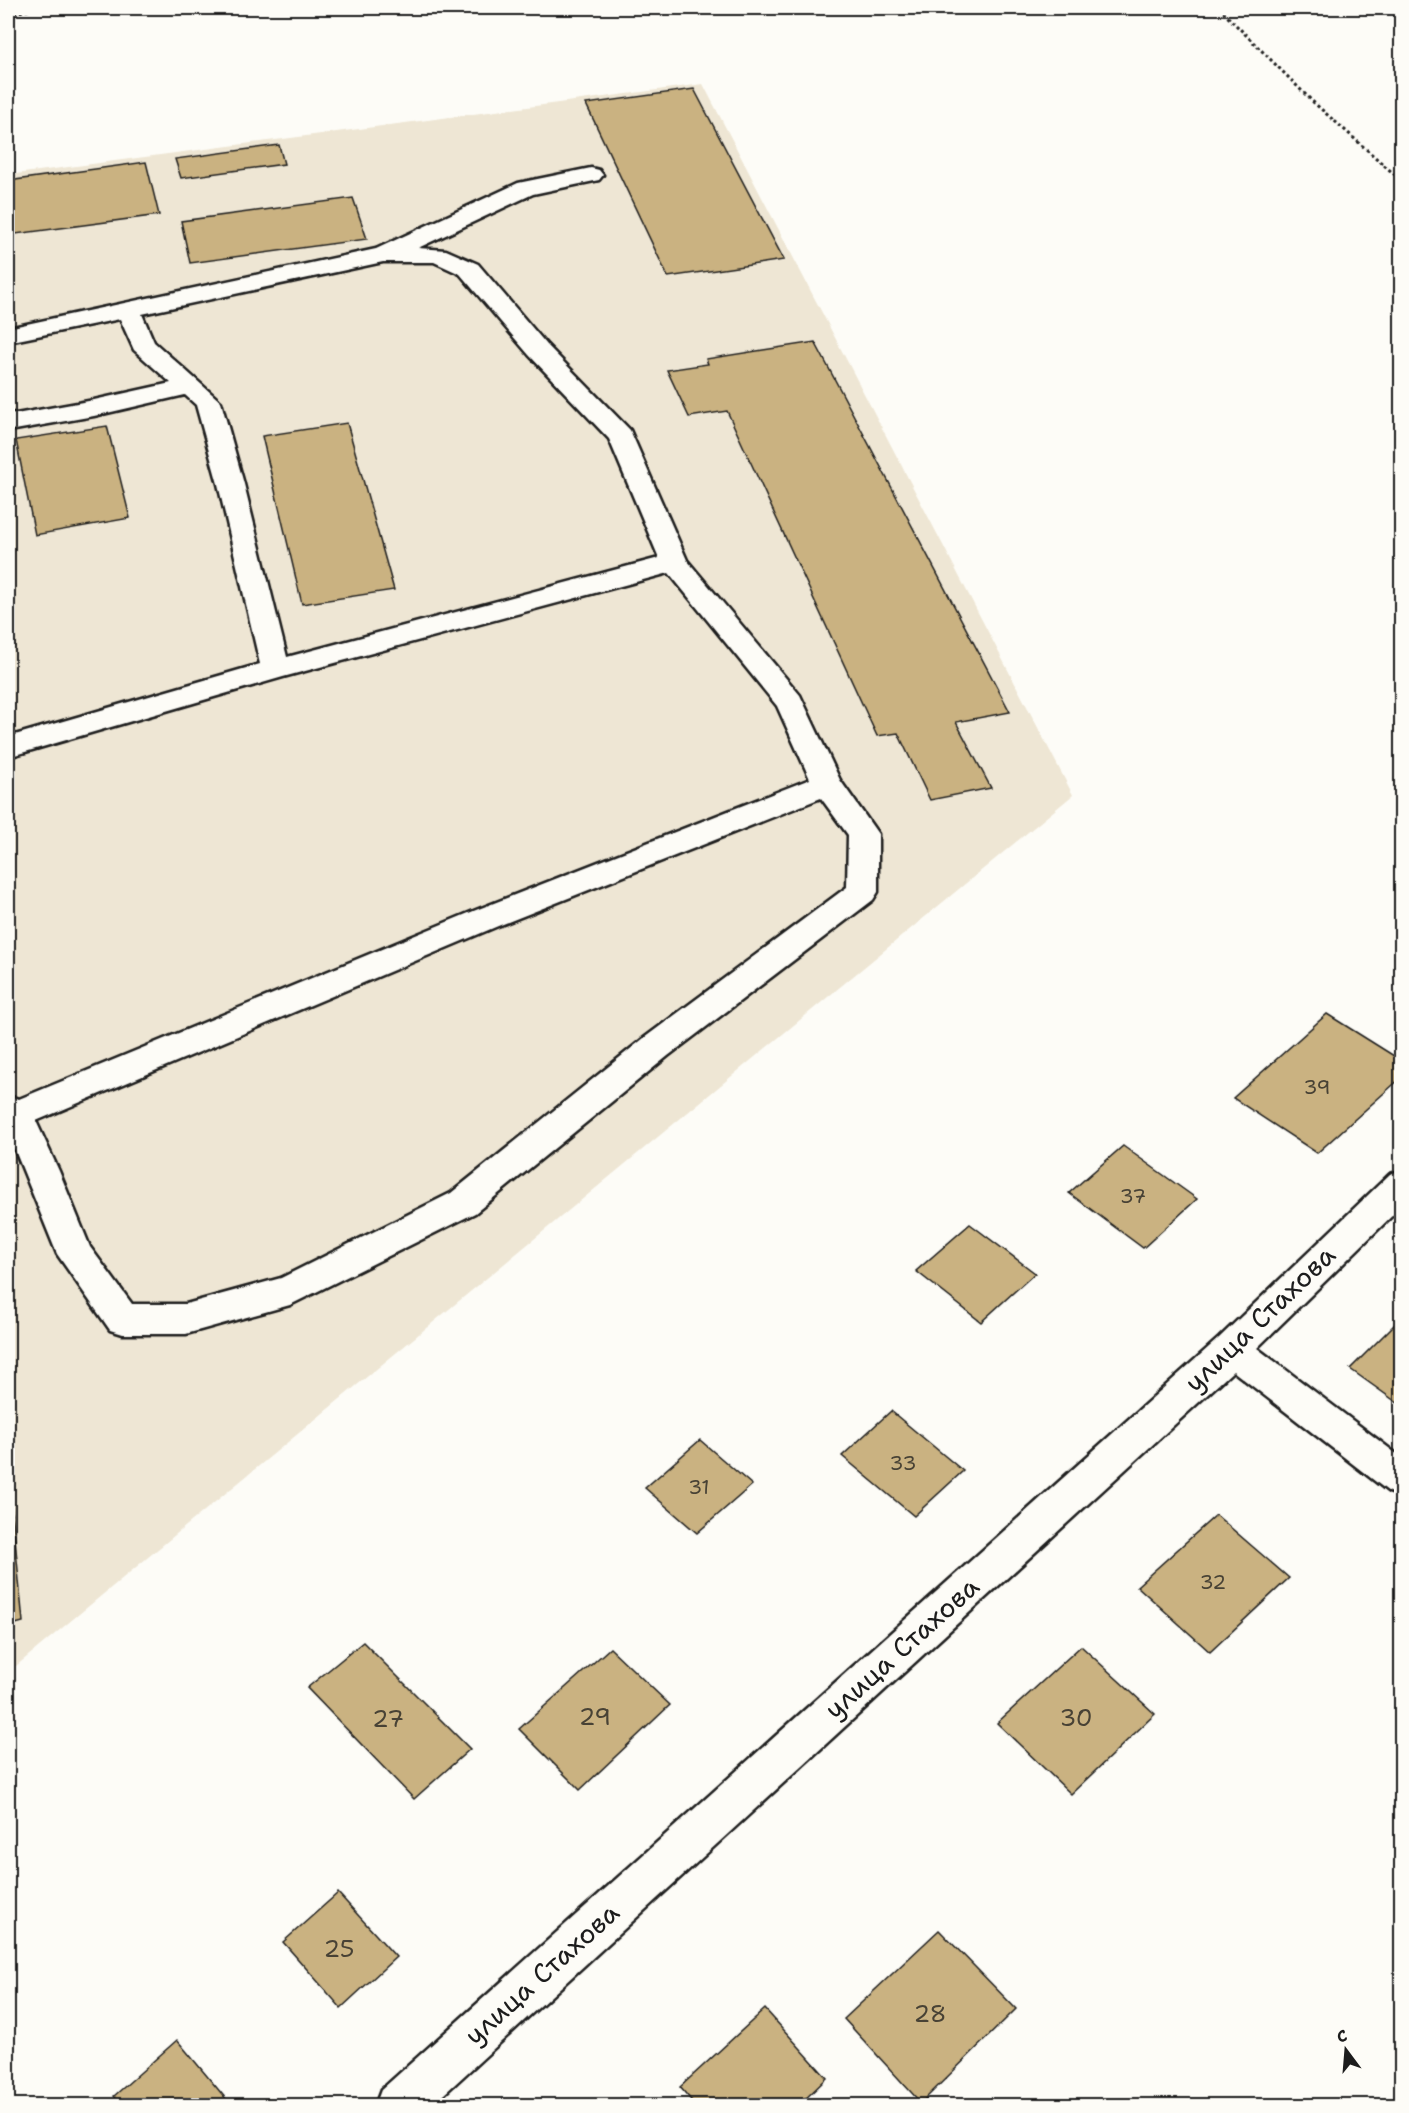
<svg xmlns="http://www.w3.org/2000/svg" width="1409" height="2113" font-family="'Shantell Sans',sans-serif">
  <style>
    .built { fill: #eee6d4 }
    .building { fill: #cab281; stroke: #1c1c1c; stroke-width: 1.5 }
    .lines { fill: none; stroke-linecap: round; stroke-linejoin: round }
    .minor-casing { stroke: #1c1c1c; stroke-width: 5 }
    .path { stroke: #1c1c1c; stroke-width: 3; stroke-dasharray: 3 3; stroke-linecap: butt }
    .minor { fill: #fdfcf7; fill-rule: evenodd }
    .labels { text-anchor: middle; stroke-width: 4.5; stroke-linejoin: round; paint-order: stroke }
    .number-label { font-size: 20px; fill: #484235 }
    .near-number-label { font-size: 24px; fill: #484235 }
    .near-street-label { font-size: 27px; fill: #1c1c1c; stroke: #fdfcf7 }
  </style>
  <rect width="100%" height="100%" fill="#fdfcf7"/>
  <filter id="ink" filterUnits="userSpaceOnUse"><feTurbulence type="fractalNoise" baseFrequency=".0167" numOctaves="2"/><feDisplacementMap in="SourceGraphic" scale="12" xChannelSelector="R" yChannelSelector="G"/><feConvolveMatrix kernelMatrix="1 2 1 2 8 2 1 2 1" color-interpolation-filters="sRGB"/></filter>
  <g filter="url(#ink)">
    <!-- built -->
    <polygon class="built" points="703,84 1073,795 16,1666 8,1668 8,175"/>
    <!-- building -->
    <g class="building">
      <polygon points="694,89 784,260 668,277 586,104"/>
      <polygon points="279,145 284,164 181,178 175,159"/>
      <polygon points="146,162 159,215 8,235 8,181"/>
      <polygon points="353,198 367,239 190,263 181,221"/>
      <polygon points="815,342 1010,712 956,722 991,788 930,800 898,733 877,736 727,411 689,417 667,370 708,364 706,359"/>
      <polygon points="347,423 394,590 302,604 262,436"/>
      <polygon points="107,426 130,518 35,535 16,440"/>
      <polygon points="1327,1014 1402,1061 1402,1077 1317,1153 1233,1098"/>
      <polygon points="1123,1146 1197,1199 1143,1248 1069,1193"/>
      <polygon points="970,1224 1035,1273 981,1322 916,1271"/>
      <polygon points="1402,1317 1402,1406 1350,1369"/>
      <polygon points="891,1411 963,1471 914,1516 842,1456"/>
      <polygon points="700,1440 752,1485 697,1533 645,1488"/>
      <polygon points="8,1467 23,1622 8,1626"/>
      <polygon points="1216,1515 1289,1578 1210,1652 1137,1586"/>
      <polygon points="363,1642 470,1749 414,1799 307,1688"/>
      <polygon points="1081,1646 1155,1714 1071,1794 997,1723"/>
      <polygon points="610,1648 670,1705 580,1790 519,1729"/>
      <polygon points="338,1893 396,1957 341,2008 283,1942"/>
      <polygon points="939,1930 1016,2009 921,2103 844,2019"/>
      <polygon points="765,2009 827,2078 798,2106 696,2106 680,2087"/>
      <polygon points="177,2040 232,2106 122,2106 114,2096"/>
    </g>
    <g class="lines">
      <defs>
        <g id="minor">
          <path d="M591,168L599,170L603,175L599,180L533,194L418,248L446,250L478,264L547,345L630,430L687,560L800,695L840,780L878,834V892L873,900L668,1056L475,1213L290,1305L186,1334H123L110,1330L57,1254L8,1133V1096L19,1099L476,910L810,779L777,706L669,573L283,677L8,757V737L260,664L218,484L196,405L185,395L94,416L15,430L8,428V412L16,414L94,400L171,383L134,350L120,319L8,342V328L376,249L518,183ZM383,262H434L460,274L529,355L609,439L659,558L287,657L244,484L221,402L154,342L142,314ZM821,798L848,835L847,887L644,1038L451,1193L281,1278L186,1304H132L90,1247L59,1171L36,1121L498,926Z"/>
          <polygon points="1402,1170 1402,1206 1257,1348 1402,1458 1402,1496 1389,1492 1233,1371 431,2106 375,2106 381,2090 1219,1338 1390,1174"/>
        </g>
      </defs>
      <!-- minor casing -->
      <use href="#minor" class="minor-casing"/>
      <!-- path -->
      <g class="path">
        <polyline points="1219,8 1312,101 1402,181"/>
        <polyline points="8,14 38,8"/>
      </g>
      <!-- minor -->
      <use href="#minor" class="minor"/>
    </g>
  </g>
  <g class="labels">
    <!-- number labels -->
    <g class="number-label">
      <text x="1317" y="1094">39</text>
      <text x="1133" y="1203">37</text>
      <text x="903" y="1470">33</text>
      <text x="699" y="1494">31</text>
      <text x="1213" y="1589">32</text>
    </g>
    <!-- near-number labels -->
    <g class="near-number-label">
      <text x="595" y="1725">29</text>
      <text x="1076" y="1726">30</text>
      <text x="388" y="1727">27</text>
      <text x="339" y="1957">25</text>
      <text x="930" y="2022">28</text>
    </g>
    <!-- near-street labels -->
    <g class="near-street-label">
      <text transform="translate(1260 1319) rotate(-44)" y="9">улица Стахова</text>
      <text transform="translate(902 1648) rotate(-42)" y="9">улица Стахова</text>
      <text transform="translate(542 1974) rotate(-42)" y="9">улица Стахова</text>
    </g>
  </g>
  <!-- margin -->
  <rect width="1409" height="2113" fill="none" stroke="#fdfcf7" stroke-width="30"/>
  <rect x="15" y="15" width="1379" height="2083" fill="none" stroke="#1c1c1c" stroke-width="2" filter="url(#ink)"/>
  <!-- north arrow -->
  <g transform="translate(1346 2050) rotate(344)" stroke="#fdfcf7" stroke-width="4.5" paint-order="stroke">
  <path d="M0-4.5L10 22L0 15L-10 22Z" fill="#1c1c1c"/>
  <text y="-9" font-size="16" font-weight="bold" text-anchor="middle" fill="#1c1c1c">С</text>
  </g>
</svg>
